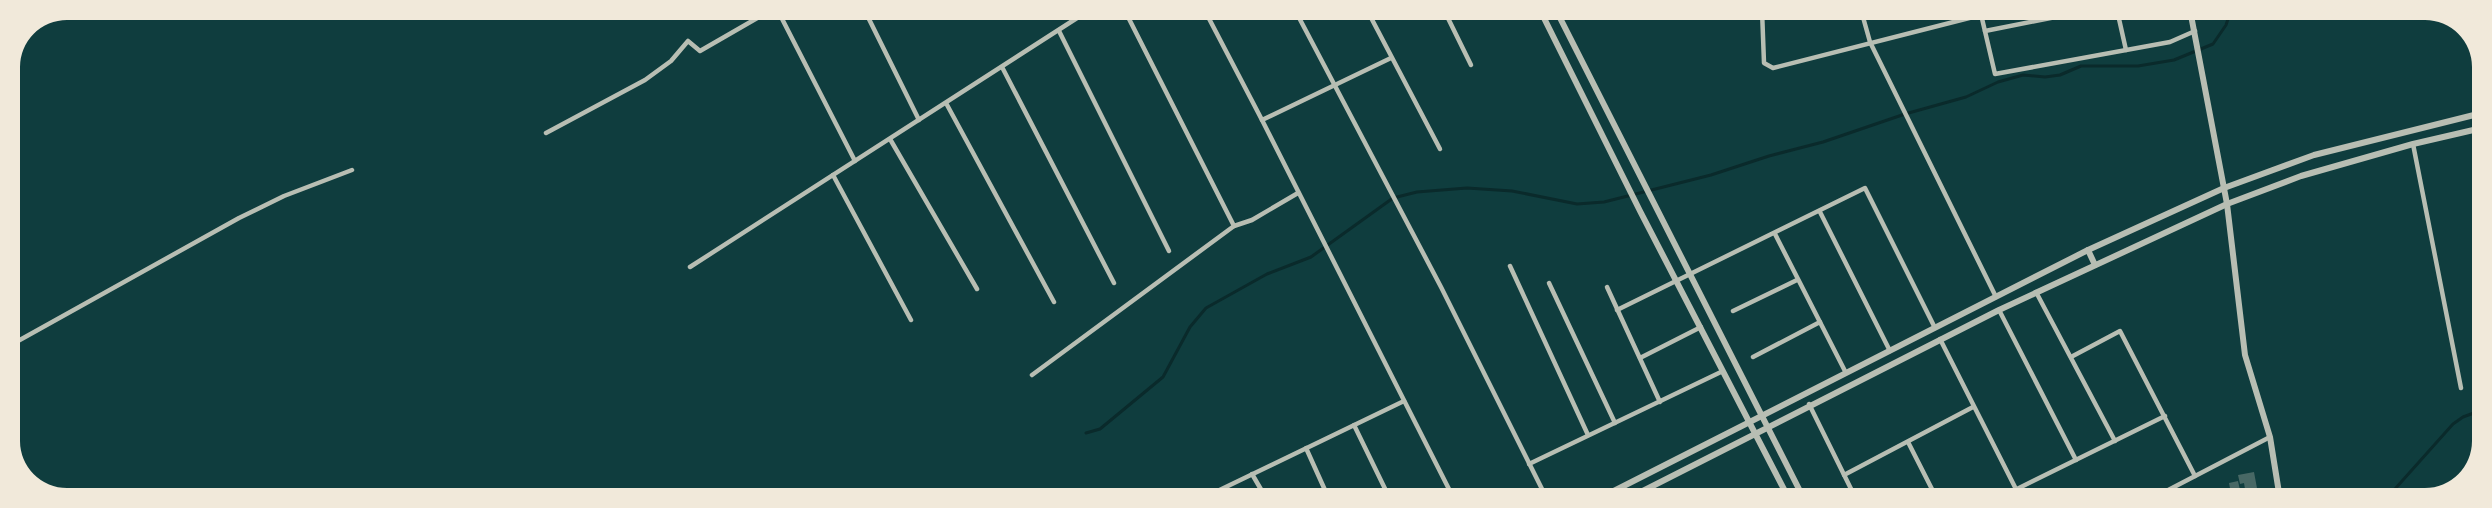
<svg xmlns="http://www.w3.org/2000/svg" width="2492" height="508" font-family="Spectral,serif">
  <style>
    .lines { fill: none; stroke-linecap: round; stroke-linejoin: round }
    .stream { stroke: #0a2a2b; stroke-width: 3 }
    .building { fill: #486865 }
    .minor { stroke: #b8beb3; stroke-width: 4.5 }
    .tertiary { stroke: #b8beb3; stroke-width: 6 }
  </style>
  <rect width="100%" height="100%" fill="#0f3d3e"/>
  <g class="lines">
    <!-- stream -->
    <g class="stream">
      <polyline points="1086,433 1100,429 1163,377 1190,327 1206,308 1267,274 1311,257 1393,198 1417,192 1467,188 1512,191 1577,204 1604,202 1711,175 1769,156 1823,142 1905,114 1966,97 1998,82 2023,75 2045,77 2060,75 2081,66 2138,66 2174,60 2213,44 2226,25 2231,10"/>
      <polyline points="2386,499 2453,424 2463,417 2482,410"/>
    </g>
  </g>
  <!-- building -->
  <polygon class="building" points="2254,472 2259,499 2247,499 2246,496 2241,497 2242,499 2232,499 2229,483 2238,481 2240,490 2245,489 2244,483 2240,484 2238,475"/>
  <g class="lines">
    <!-- minor -->
    <g class="minor">
      <polyline points="777,9 855,161"/>
      <polyline points="864,9 919,120"/>
      <polyline points="1124,9 1234,226"/>
      <polyline points="1204,9 1262,120 1454,499"/>
      <polyline points="1295,10 1441,287 1547,499"/>
      <polyline points="1367,10 1440,149"/>
      <polyline points="1444,10 1471,65"/>
      <polyline points="1762,10 1764,63 1773,68 1981,15"/>
      <polyline points="1861,10 1870,42 1996,297"/>
      <polyline points="1980,10 1995,74 2170,42 2195,31"/>
      <polyline points="2117,10 2126,50"/>
      <polyline points="1059,31 1169,251"/>
      <polyline points="1985,31 2091,10"/>
      <polyline points="1002,67 1114,283"/>
      <polyline points="946,103 1054,302"/>
      <polyline points="1262,120 1391,58"/>
      <polyline points="546,133 645,80 671,61 688,41 700,51 773,9"/>
      <polyline points="890,139 977,289"/>
      <polyline points="2413,144 2461,388"/>
      <polyline points="833,175 911,320"/>
      <polyline points="1820,212 1890,351"/>
      <polyline points="1775,234 1846,373"/>
      <polyline points="1510,266 1588,435"/>
      <polyline points="690,267 1091,9"/>
      <polyline points="1549,283 1615,423"/>
      <polyline points="1607,287 1660,402"/>
      <polyline points="2036,292 2115,441"/>
      <polyline points="1617,310 1865,188 1935,328"/>
      <polyline points="1999,310 2076,460"/>
      <polyline points="1733,311 1797,280"/>
      <polyline points="1940,339 2021,499"/>
      <polyline points="9,346 239,218 284,196 352,170"/>
      <polyline points="1753,357 1820,322"/>
      <polyline points="2071,357 2120,331 2195,476"/>
      <polyline points="1640,358 1701,327"/>
      <polyline points="1032,375 1234,226 1252,220 1298,193"/>
      <polyline points="1809,404 1856,499"/>
      <polyline points="1354,425 1390,499"/>
      <polyline points="1908,442 1937,499"/>
      <polyline points="1306,448 1329,499"/>
      <polyline points="1529,464 1723,371"/>
      <polyline points="1252,474 1266,498"/>
      <polyline points="1844,475 1973,407"/>
      <polyline points="2017,489 2165,416"/>
      <polyline points="1203,498 1404,401"/>
      <polyline points="2151,499 2270,437"/>
    </g>
    <!-- tertiary -->
    <g class="tertiary">
      <polyline points="1540,10 1640,211 1789,499"/>
      <polyline points="1556,10 1804,499"/>
      <polyline points="2190,10 2227,204 2245,355 2270,437 2280,499"/>
      <polyline points="2088,250 2095,265"/>
      <polyline points="1598,499 2088,250 2224,188 2314,155 2482,113"/>
      <polyline points="1627,499 1999,310 2227,204 2301,176 2413,144 2482,128"/>
    </g>
  </g>
  <!-- crop -->
  <path d="M0 0H2492V508H0ZM67 20H2425A47 47 0 0 1 2472 67V441A47 47 0 0 1 2425 488H67A47 47 0 0 1 20 441V67A47 47 0 0 1 67 20Z" fill="#f1e9da" fill-rule="evenodd"/>
</svg>
